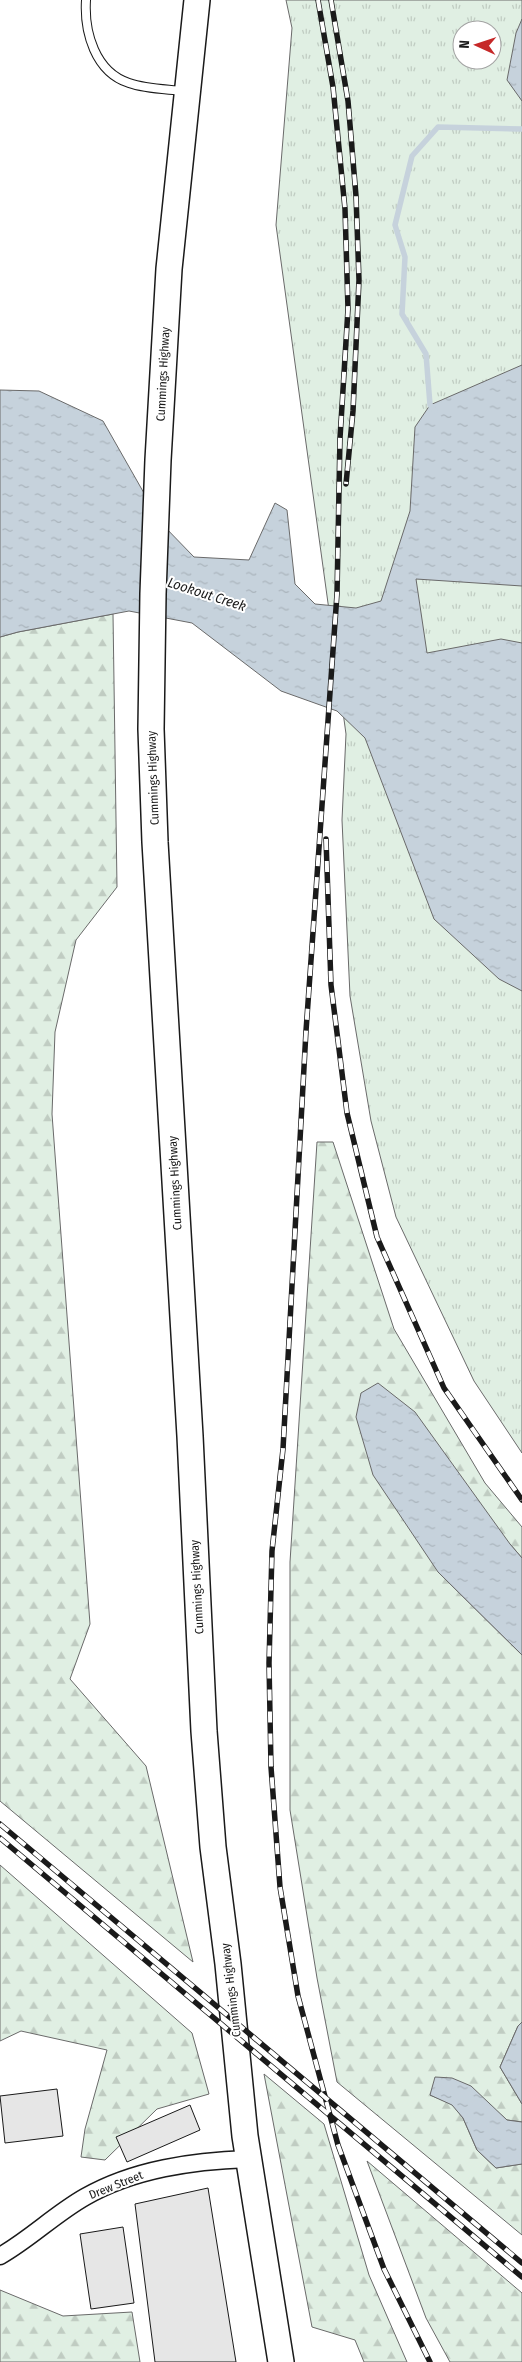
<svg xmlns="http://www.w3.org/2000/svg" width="522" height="2362" font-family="'Fira Sans Condensed',sans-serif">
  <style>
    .forest { fill: url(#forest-firs); stroke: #6a6a6a }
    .park { fill: url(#park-tufts); stroke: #6a6a6a; fill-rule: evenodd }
    .water { fill: url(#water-ripples); stroke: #6a6a6a }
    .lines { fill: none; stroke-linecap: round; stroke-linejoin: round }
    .stream { stroke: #c6d2dc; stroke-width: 5.5 }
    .building { fill: #e6e6e6; stroke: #1a1a1a }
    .lane-casing { stroke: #1a1a1a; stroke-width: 10 }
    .street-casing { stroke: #1a1a1a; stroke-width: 19 }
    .primary-casing { stroke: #1a1a1a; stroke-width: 28 }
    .lane { stroke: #fff; stroke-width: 8 }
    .street { stroke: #fff; stroke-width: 16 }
    .primary { stroke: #fff; stroke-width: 25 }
    .rail-casing { stroke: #1a1a1a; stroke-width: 5.5 }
    .rail { stroke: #fff; stroke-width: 4; stroke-dasharray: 11; stroke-linecap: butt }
    .labels { text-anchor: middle; stroke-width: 4; stroke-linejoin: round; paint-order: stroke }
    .street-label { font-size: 12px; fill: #1a1a1a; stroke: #fff }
    .water-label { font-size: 14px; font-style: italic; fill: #1a1a1a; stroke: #fff }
  </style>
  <defs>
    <pattern id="forest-firs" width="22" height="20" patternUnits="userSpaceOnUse" patternTransform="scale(1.25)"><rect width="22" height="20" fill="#e0efe3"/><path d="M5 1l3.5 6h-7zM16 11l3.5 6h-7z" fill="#c0ccc2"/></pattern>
    <pattern id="park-tufts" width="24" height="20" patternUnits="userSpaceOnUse" patternTransform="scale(1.25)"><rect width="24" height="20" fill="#e0efe3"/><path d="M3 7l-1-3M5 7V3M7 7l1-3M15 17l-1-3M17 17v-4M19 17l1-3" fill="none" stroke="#c0ccc2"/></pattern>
    <pattern id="water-ripples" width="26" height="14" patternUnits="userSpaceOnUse" patternTransform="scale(1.25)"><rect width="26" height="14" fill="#c6d2dc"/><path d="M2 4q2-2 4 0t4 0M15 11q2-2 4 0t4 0" fill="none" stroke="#aab4bc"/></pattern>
  </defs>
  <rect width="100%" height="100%" fill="#fff"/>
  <!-- forest -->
  <g class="forest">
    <polygon points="113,614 117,887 76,940 55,1032 52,1114 90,1624 70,1679 146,1766 193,1962 0,1801 0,637 18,632"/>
    <polygon points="317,1142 333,1142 394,1329 485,1483 522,1527 522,1558 510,1544 438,1572 522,1655 522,2022 518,2026 500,2067 522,2104 522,2122 507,2120 494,2109 430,2095 452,2104 463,2118 477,2150 496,2168 522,2164 522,2235 337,2082 317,1978 290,1810 290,1562"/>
    <polygon points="0,1865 192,2033 209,2094 157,2109 105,2160 81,2157 85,2129 107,2050 21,2031 0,2041"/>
    <polygon points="264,2074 324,2124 369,2275 407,2362 364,2362 355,2340 312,2327"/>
    <polygon points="367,2161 522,2293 522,2362 450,2362 426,2318"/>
    <polygon points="0,2290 63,2316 132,2312 140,2362 0,2362"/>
  </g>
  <!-- park -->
  <path class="park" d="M286,0H522V1453L474,1381L396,1217L371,1121L350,996L342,820L346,734L276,225L292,28ZM462,30H492V60H462Z"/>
  <!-- water -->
  <g class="water">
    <polygon points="522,19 522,101 507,80 516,33"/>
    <polygon points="522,365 522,586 416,579 427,653 501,639 522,643 522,991 499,979 434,919 365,738 337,711 281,691 192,623 129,611 18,632 0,637 0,390 39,391 103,421 161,523 194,557 249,560 275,503 287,510 295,584 315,604 356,608 381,601 410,511 415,427 430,405"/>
    <polygon points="378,1383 415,1412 510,1544 522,1558 522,1655 438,1572 373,1475 356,1417 361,1393"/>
    <polygon points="522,2022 522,2104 500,2067 518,2026"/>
    <polygon points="435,2077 452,2078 471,2086 507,2120 522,2122 522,2164 496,2168 477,2150 463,2118 452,2105 430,2095"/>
  </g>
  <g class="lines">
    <!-- stream -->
    <polyline class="stream" points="435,411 430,405 426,354 402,314 405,257 395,225 412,156 438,127 522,129"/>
  </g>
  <!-- building -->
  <g class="building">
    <polygon points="57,2089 63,2136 5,2143 0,2096"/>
    <polygon points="190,2105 200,2130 127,2162 116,2137"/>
    <polygon points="208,2188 236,2362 155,2362 135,2204"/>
    <polygon points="123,2227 134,2303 91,2309 80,2234"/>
  </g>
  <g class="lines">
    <defs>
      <path id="lane" d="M86,0C84,32 95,72 129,83C146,89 166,89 183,91"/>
      <path id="street" d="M0,2256C30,2239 55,2214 85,2197C134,2169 193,2161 248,2159"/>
      <polyline id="primary" points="197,0 169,269 158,460 153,594 151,729 155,842 190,1436 204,1731 213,1847 228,1964 245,2136 281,2362"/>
    </defs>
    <!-- lane casing -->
    <use href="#lane" class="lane-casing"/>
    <!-- street casing -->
    <use href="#street" class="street-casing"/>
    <!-- primary casing -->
    <use href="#primary" class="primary-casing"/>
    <!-- lane -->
    <use href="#lane" class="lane"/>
    <!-- street -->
    <use href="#street" class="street"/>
    <!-- primary -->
    <use href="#primary" class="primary"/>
    <defs>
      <g id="rail">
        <polyline points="318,0 333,87 345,209 348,309 340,438 337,594 306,1031 283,1449 272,1551 269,1663 271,1767 280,1887 298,1996 338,2145 384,2269 430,2362"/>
        <polyline points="331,0 348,101 356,196 359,280 353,411 346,484"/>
        <polyline points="326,839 331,985 347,1113 377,1237 444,1388 522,1500"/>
        <polyline points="0,1824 522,2263"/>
        <polyline points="0,1838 522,2277"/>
      </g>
    </defs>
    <!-- rail casing -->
    <use href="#rail" class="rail-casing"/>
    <!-- rail -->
    <use href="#rail" class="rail"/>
  </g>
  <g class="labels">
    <!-- street labels -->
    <g class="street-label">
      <text transform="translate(163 374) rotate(-87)" y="4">Cummings Highway</text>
      <text transform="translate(153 778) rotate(-92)" y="4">Cummings Highway</text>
      <text transform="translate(175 1183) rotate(-93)" y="4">Cummings Highway</text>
      <text transform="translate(197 1587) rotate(-93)" y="4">Cummings Highway</text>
      <text transform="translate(231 1990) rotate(-97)" y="4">Cummings Highway</text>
      <text transform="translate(116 2185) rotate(-22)" y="4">Drew Street</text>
    </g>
    <!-- water labels -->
    <g class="water-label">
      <text transform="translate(207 594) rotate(18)" y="5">Lookout Creek</text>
    </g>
  </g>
  <!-- north arrow -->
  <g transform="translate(477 45) rotate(273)"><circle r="24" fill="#ffffff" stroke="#a3a3a3"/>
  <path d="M0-4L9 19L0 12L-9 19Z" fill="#c62828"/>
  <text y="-8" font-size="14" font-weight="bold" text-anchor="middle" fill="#1a1a1a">N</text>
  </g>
</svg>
